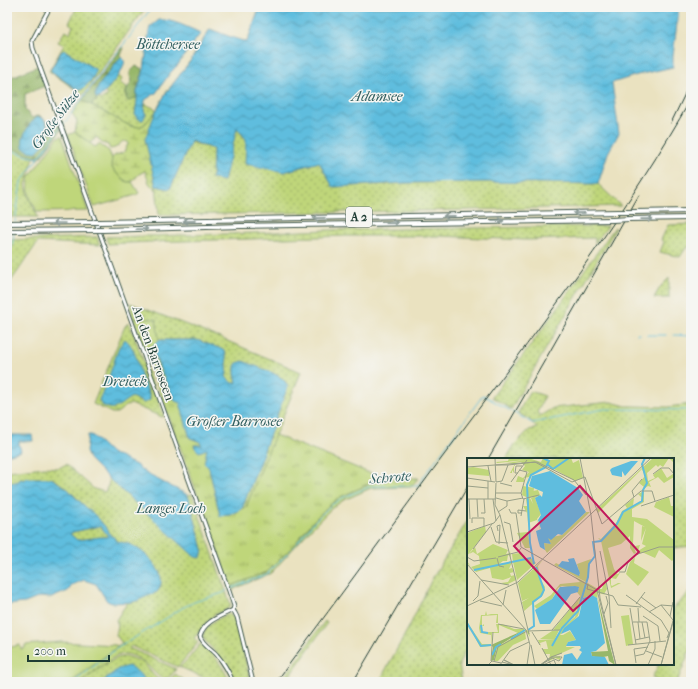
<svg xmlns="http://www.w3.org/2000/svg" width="698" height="689" font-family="'IM FELL French Canon',serif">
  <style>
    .grass { fill: url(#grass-dots); stroke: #6f8a57; fill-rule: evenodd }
    .forest { fill: url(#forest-firs); stroke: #5b7a4f }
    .wetland { fill: url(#wetland-marsh); stroke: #6f8a57 }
    .park { fill: url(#park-tufts); stroke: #6f8a57 }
    .garden { fill: #bfd67a; stroke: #6f8a57 }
    .water { fill: url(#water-waves); stroke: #3f7d89; fill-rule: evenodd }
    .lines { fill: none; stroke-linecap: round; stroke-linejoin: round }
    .stream { stroke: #5fbdde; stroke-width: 1 }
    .tertiary-casing { stroke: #3d5649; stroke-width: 5 }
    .motorway-casing { stroke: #3d5649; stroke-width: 6 }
    .tertiary { stroke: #fff; stroke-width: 3 }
    .motorway { stroke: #fff; stroke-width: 4 }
    .rail { stroke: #1f3d34; stroke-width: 1 }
    .motorway-bridge-casing { stroke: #3d5649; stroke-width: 6; stroke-linecap: butt }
    .motorway-bridge { stroke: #fff; stroke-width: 4 }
    .oneway { stroke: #8f9e9a }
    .labels { text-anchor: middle; stroke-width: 3; stroke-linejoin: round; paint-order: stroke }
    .shield { fill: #f6f6f2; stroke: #60746d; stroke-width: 1 }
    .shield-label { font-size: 12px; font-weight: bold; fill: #1f3d34 }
    .street-label { font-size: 13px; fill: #1f3d34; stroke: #f6f6f2 }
    .water-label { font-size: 14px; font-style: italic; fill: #2f5d5e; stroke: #f6f6f2 }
    .inset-river { fill: none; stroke: #5fbdde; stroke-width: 2 }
    .inset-road { fill: none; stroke: #99a088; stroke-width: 1 }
    .view { fill: #c2185b; fill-opacity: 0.15; stroke: #c2185b; stroke-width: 2 }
    .inset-edge { fill: none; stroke: #1f3d34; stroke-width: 2 }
  </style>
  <defs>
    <pattern id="grass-dots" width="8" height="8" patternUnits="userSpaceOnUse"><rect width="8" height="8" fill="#bfd67a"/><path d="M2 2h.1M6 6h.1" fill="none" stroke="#9baf65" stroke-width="1.8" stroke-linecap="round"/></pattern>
    <pattern id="forest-firs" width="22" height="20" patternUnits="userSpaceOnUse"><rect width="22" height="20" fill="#97b76a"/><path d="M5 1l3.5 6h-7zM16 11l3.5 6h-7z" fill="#7b9658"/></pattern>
    <pattern id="wetland-marsh" width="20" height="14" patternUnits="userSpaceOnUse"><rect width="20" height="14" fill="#bfd67a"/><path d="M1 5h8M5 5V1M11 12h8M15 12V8" fill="none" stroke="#9baf65"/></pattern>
    <pattern id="park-tufts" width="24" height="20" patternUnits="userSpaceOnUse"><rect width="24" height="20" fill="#bfd67a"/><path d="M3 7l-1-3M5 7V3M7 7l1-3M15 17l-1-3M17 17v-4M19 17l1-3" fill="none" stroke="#9baf65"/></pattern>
    <pattern id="water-waves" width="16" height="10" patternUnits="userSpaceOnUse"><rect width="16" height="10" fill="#5fbdde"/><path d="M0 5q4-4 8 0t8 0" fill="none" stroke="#4e9bb5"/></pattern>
  </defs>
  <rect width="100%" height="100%" fill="#f6f6f2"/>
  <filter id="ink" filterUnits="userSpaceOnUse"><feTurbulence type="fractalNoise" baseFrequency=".025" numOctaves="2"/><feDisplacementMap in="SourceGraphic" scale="8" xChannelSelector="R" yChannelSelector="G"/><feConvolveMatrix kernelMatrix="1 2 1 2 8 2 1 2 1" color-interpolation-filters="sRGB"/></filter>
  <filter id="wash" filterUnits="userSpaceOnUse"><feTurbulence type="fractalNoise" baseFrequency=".012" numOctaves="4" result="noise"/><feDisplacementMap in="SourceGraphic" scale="16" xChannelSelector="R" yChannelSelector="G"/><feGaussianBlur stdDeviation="0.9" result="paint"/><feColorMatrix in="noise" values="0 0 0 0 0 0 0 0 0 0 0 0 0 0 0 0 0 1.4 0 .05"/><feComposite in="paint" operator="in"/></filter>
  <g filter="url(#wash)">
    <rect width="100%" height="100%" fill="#eae2c0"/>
    <!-- grass -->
    <g class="grass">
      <path d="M74,7H146L83,95L49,71L64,45L58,42L65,31L70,33L73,26L69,23L76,9ZM66,51L95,69L94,75L83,88L76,89L51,71V69L61,52Z"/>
      <path d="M118,75L122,79L120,83L127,87L125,96L129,101L137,97V100L135,115L146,114L144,111L145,104L156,109V111C152,116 147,124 141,126C132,130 101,111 92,106L93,102L97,101L96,98H99L100,100L108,95L105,93Z"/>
      <polygon points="236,128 246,139 284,172 319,162 333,187 405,183 487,182 598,184 621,206 465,210 159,215 156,186 170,189 190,141 213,149 212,179"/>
      <polygon points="7,146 30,155 34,157 26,185 29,198 38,217 7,217"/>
      <polygon points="691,224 691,246 686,248 680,257 660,252 664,242 661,240 668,225"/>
      <polygon points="608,226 595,243 595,238 526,240 440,236 350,236 150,242 108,244 106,237 226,234 329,230"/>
      <polygon points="615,227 616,228 511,409 492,397 544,327"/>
      <polygon points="97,237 100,245 38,242 7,287 7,240"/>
      <polygon points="669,278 669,298 654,298 660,287"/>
      <path d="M130,303L218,337L301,372L246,507L242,509L288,386L283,379L273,373L242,361L235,374L237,384L232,383L226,377C229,369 226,360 225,351L197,340H159L156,320L133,319Z"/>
      <path d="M129,322L164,416L162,417L131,404L126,406L117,413H112L93,404L125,326ZM143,379L150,396V400L144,403L132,397L128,398L99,400L106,385Z"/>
      <polygon points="530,391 545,396 537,412 540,416 553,408 611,402 626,406 635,406 668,407 691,404 691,546 673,548 673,459 506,459 515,444 529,430 537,428 530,420 518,413"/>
      <path d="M66,464L94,489L105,492L109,483L108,478L195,556L201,557L203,549L188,495L192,494L231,606L229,608L214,615L208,621L194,638L198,642L196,645L178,667L131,646L129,648L176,669C163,689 157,673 146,664C140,659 130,653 123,654C119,655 115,657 111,659L81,682H71L120,644L124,646L116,635L118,625L116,620L127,603L133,602L159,590L161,583L160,572L138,549L130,544L116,541C113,537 110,535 108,530L68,489L51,478H34L32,479L10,483L9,481L7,483V471L45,467L59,468Z"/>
      <polygon points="382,478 418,478 411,487 371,488 342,501 331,509 310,530 271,573 234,589 233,591 231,586 267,572 292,547 314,520 328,506 340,497"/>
      <polygon points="468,520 468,645 459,664 462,682 379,682 409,627 432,579"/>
      <path d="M100,526L103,528L107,533L108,536C101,538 85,539 77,540L70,534L73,532Z"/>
      <polygon points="691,590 691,652 689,652 677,682 661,682 652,678 659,664 673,664 673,609"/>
      <path d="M229,614L232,616L235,620L251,682H235L223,661L203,638C203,625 219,618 229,614Z"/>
      <polygon points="325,621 327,623 285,682 280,682 302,654 301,653 310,641 311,641 311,639"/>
      <path d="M200,644C214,652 223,667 230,682H214L180,667L190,657Z"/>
      <path d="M125,656C131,657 138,660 143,663C151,669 158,688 171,678C172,677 174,675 175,674L187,682H147L142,676L118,669L102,682H82C95,672 109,659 125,656Z"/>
    </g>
    <!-- forest -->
    <g class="forest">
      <polygon points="123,47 124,48 121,55 121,57 99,85 95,95 97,101 93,102 92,106 82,100"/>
      <polygon points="38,66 45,86 25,94 25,110 32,118 39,115 47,122 49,130 59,124 61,130 39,159 7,146 7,103 11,96 7,93 7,77 9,78"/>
      <path d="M136,66L141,68L143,71L137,91V97L129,101L127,100C124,92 128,87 132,81L130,76V72Z"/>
    </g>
    <!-- wetland -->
    <path class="wetland" d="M260,7L210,148L190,142V143L153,172L156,186L155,190L149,183L145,171L139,174L132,182H127C121,178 103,164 114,156C117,154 121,154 124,152L128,144V142L123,141L115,148L110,149L108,145L102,143L97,137L90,143L75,132L77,121L72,113L82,100L130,126L140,127L145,124L156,111L166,93L191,60L210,29L228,36L247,42Z"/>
    <!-- park -->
    <polygon class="park" points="133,319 156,319 159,340 152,348 160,369 168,384 180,402 190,438 199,441 202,445 207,449 209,468 220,515 230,515 246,507 275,435 382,478 340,497 328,506 314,520 292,547 267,572 231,586"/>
    <!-- garden -->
    <g class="garden">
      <polygon points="75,132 95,147 99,144 109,151 112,159 111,166 115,172 127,182 132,182 139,193 136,195 94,207 68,135"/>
      <path d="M62,136L88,211L36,212C36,206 33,205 31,200C28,193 28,183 30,176L58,137Z"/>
      <polygon points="61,642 116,645 117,647 71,682 7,682 7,648 20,645 21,649 25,648 25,645"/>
    </g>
    <!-- water -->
    <g class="water">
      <polygon points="260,7 679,7 673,56 673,67 637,75 612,83 619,133 608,153 598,184 487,182 405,183 333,187 319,162 284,172 245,164 246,139 237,128 224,181 212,179 213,149 191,141 170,189 156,186 145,139 156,111 166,93 191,60 210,29 228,36 247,42"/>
      <path d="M159,20C170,18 191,29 201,33L189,48L178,65L170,73L156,93L145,100L144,111L146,114L143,120H141L137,118L135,115L137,100V91L144,70L149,31L150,27Z"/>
      <path d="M64,50L76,57L95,69L96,71C94,78 87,86 81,90L76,89L51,71V69L61,52Z"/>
      <path d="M121,57L123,58C124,61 125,62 124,64C123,73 106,91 99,98H96L95,95L99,85Z"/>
      <path d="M38,117L43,118C53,135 50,139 36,152L30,151L23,148C23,145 22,141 23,138C25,131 31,121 38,117Z"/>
      <path d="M125,339C135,346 139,368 142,379C145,386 149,392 150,400L144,403L132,397C124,400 118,410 109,408C103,406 101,405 99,400L106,385L119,347Z"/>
      <path d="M159,340H197L219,348L225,351C226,360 229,369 226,377L232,383H237L235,374V366L237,363L243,361L273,373L283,379L288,386L242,509L230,515L220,516L209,468L204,463L207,449L199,452L195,448L194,445H202L199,441L190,438L180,403L175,401L160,369L152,347Z"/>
      <polygon points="7,435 32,435 33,441 19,441 19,446 20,447 21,451 7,455"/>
      <polygon points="88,435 92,435 111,453 136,465 147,474 188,495 203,549 201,558 195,557 108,478 89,459 86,452"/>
      <path d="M25,478H51L68,489L76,498L98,518L108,530L111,536L114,537L116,541C121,543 127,542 131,545C146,551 171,576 157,592L139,600L133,602L112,603L107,601L96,584L84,580L72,585L68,591L51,598L40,597L25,603L7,605V483L8,482L11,483L19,481L20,479L25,480ZM100,526L106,533L108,536L106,537H100L77,540L70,534L73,532Z"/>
      <path d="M128,666C136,669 141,675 147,682H102L118,669Z"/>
    </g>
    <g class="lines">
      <!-- stream -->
      <g class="stream">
        <polyline points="62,126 106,66 128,39 152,7"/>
        <polyline points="7,149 27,156 39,158"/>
        <polyline points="15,222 21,182 60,128"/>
        <polyline points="7,257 12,247 14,233"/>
        <polyline points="637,334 640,334"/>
        <polyline points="647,335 666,335"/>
        <polyline points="674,335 691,336"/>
        <polyline points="230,589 267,574 293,548 314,522 330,506 342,498 371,486 417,486 483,395 532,423 604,409 691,410"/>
        <polyline points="74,682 116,649 162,621 182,608 194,602 223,593 227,590"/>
      </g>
    </g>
  </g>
  <g filter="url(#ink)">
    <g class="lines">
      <defs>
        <g id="tertiary">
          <polyline points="50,7 32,41 33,48 229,591 234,606 233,610"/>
          <path d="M233,610C221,616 204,621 200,636C202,644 212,649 217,655C224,663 229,672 233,682"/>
          <polyline points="233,610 235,613 237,617 253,682"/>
        </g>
        <g id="motorway">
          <polyline points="634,212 691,211"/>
          <polyline points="629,219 691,218"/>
          <polyline points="100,222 618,212"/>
          <polyline points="7,223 94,222"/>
          <polyline points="103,230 241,226 613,220"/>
          <polyline points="7,231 97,230"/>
        </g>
      </defs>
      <!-- tertiary casing -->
      <use href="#tertiary" class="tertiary-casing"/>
      <!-- motorway casing -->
      <use href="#motorway" class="motorway-casing"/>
      <!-- tertiary -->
      <use href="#tertiary" class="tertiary"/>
      <!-- motorway -->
      <use href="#motorway" class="motorway"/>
      <!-- rail -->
      <g class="rail">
        <polyline points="671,123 684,96 691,77"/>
        <polyline points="488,459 545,360 639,195"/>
        <path d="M276,682C346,588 415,493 486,399C559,302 631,205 691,99"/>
        <polyline points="353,682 468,486"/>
      </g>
      <defs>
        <g id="motorway-bridge">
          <polyline points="618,212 634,212"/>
          <polyline points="613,220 629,219"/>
          <polyline points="94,222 100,222"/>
          <polyline points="97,230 103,230"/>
        </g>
      </defs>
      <!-- motorway-bridge casing -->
      <use href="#motorway-bridge" class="motorway-bridge-casing"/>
      <!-- motorway-bridge -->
      <use href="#motorway-bridge" class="motorway-bridge"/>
    </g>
    <!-- one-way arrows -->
    <defs><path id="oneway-shaft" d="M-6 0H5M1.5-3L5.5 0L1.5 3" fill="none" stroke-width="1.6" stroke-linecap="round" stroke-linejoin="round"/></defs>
    <g class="oneway">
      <use href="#oneway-shaft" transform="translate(579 213) rotate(179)"/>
      <use href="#oneway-shaft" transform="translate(449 216) rotate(179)"/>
      <use href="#oneway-shaft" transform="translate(319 218) rotate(179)"/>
      <use href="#oneway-shaft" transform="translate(647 219) rotate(-1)"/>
      <use href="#oneway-shaft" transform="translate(189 221) rotate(179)"/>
      <use href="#oneway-shaft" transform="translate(498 221) rotate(-1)"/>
      <use href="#oneway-shaft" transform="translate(59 223) rotate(180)"/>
      <use href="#oneway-shaft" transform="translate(392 223) rotate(-1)"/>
      <use href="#oneway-shaft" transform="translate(142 229) rotate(-1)"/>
    </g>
  </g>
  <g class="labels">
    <!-- shield labels -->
    <rect class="shield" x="346" y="207" width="26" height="20" rx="3"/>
    <g class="shield-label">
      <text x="359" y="221">A 2</text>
    </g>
    <!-- street labels -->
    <g class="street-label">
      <text transform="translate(154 353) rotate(70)" y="5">An den Barroseen</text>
    </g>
    <!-- water labels -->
    <g class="water-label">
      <text x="168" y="49">Böttchersee</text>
      <text x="377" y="101">Adamsee</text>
      <text transform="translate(55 119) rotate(-53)" y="5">Große Sülze</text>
      <text x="125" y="386">Dreieck</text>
      <text x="234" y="426">Großer Barrosee</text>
      <text transform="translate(390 477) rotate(-5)" y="5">Schrote</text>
      <text x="171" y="513">Langes Loch</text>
    </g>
  </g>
  <!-- overview -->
  <g transform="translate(467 458)">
    <rect width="207" height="207" fill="#eae2c0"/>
    <path d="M42,0H61L74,4L76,0L82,2L104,0L106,5L112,2L116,20L108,23L80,7L62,19L57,20V24H49L51,18L56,20L62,14L55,12L58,8L54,4L48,5V8H47V15L45,12V15H43L48,6L39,5L59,2L30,5L29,4L41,3ZM186,0H205L207,2V5L202,0L196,9L193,7L191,9L189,7L180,15L181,23L188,20L186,17L194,10L200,20L206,16L207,19L197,25L191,19L182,24L184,29L181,28L175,32L177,29L172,25L178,18L175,11L131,55L129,52ZM71,32L73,37L68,40L74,56L70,61L73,70V71L70,62L61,65L60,52V55L56,48H60L59,41L63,40L66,46L64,40L66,39V33ZM177,33V44L165,51V59L180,61L207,82V101L205,103L192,92L188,100L177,95H171L168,88L173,87L171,93L179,88L175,86L179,70L174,83L175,68L178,69L167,63L166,87L169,95L167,96L163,90V78L154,86L141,90L147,111L150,116L153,115L149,121L144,120V127L145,128L151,125H154L144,130L134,83L131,80L134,81L149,65L155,53L160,50L158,47L167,40L166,48L174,44L175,40L171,36ZM202,39L204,48H207V59L187,49L189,44ZM119,54H123L80,95L78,92L77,85L84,86L80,80L95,77ZM61,74L63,90H58L50,75ZM26,86L41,92L39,96L43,95V93L44,99L41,97L40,103H36L32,106L45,104L42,111L45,110L47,114L43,115L44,118L48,117L49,122L39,127L34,125L41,124L44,119L36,122L25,120L23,110L9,114L0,105V103L4,109L13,106L12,98L6,94L2,96L8,89L10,96ZM127,97L122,106V119L119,124L131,131V119L132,131H135L138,121L140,131L137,136L140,137L131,135L130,140L124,137L116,140L111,158L93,177H96L103,173L109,182L101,184L99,189H108L86,199L93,198V202L88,200L82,203L83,196H78L75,191H81L79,183L73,185L74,190L71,182L88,181L95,170L108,159L113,138L110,134L112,130L106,128L99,132L101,129L95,128L91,130L85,141L70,151L67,148L84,137L93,126L113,124L107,118L120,125L119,124L122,106ZM168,99L167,105L182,114L171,128L159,116L163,104ZM64,100L69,105L50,122L46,104ZM76,102L71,108L73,121L78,129L76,137L57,153L55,144L62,140L55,143L51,125ZM19,153L20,157L24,156H31V165H29L30,157L15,158V168L17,166V168H14L15,174H31L29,166H34L38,167L47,171H56L62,173L63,179L59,173L51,175L32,167V175H25L24,188L13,189L0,164L15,186H24V177L13,175L12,170L14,157H18Z" fill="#bfd67a"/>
    <path d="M130,137L144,192L148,207L142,203L141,198L132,200L125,198L124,194L141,193ZM55,173L30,189L27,202L24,203L26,189L24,187Z" fill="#97b76a"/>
    <path d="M124,101L119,124L87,107L89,105L113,117L110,106Z" fill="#bfd67a"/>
    <path d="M6,9L22,12V18L0,16V10ZM56,28L67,30L66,39L61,40L55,37ZM18,68L19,74L0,98V75ZM53,95L58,102L46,104L45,96ZM113,139L107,159L93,172H86ZM162,157L166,186L159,188L154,158ZM92,172L88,181H73L85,173ZM55,174H58L59,181L46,187L31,203H27L30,189Z" fill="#bfd67a"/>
    <path d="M164,3H171L158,18L155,13V19L145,17L143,12L145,10ZM83,13L111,30L116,37L112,43L119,54L95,77L91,76L84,82L81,80L84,86L77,85L78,92L73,89L71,82L69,73L74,71L71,62L74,57L68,40L73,37L75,39L76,34L62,28L65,18ZM107,100L113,115L112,118L91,108L95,103L102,104L101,101ZM108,128L112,129L111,134L104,136L83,166H73L68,152L85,141L93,129ZM125,137L130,140L138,185L129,193L124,194L125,198L138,199L142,207H95L97,197L105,195L110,202L115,194L112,192L114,190L113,188H99L101,184L109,182L103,172L94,176L97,170L112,158L116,140Z" fill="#5fbdde"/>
    <path class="inset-river" d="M81,7L86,11L102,0M67,106L63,85L60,27L64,17L79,9L82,3L76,0M7,112L64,100M0,165L14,188L24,187M14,167L15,174L21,175M61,172L67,168L66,144L74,138L77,132L69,109M44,181L58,172M85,188L95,170L111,153L121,119L122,106L128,98L126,84L134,83L150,66L156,54L175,43L176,32L180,25L175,6L178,0M25,197L29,189L34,186"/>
    <path class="inset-road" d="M0,0H17M28,0L29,24M113,0L124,57L133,140L149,207M29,7H41L35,23L29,24M41,7L68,4L105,24L118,19L135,66L174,33H185L188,43M21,8L24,23M0,9L70,4L107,22L119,37M52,12L60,14L54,35L56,41L72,37M51,15H48L49,8H55M186,16L194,10H202L207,16M0,20L28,24M21,23V41M44,24L60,2M29,25L28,47L33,57M33,25L45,28M0,28L21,30M29,35H54M167,39L165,33L175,21M29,40L40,43L56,40M0,41H29M2,41L3,61M10,41L11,59M26,41L29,63M174,48L207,37M42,51L44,55H49L54,89L130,132L149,207M31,54L40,48V43M14,55H18L17,41M55,55H51V52L59,53M33,57L62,176M54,58L57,41M37,64L43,66L46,84M5,65V60H17V68M24,69L29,84L41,85M31,73L30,68L33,67L32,86M0,74L27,65L33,57M6,91L25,66M133,93L142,138L144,170M0,99L7,103L29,100M31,99L51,94L54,90M30,100L32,108L37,109M0,106L59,172L63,187L60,207M152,114H158L161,104L168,97L192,89H207M14,122L42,127M121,126L120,131L146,138L151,147L174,149M159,137L194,162L202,175L200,180M174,139L189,150M6,143L11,138L13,123M13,143L35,148M169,146L178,134M36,147L39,132M194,147L206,162M0,148L51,124L184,0M163,150L169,186M171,150L172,164M182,154L194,147L207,148M137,156L141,145L139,138M176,158L191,168L193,183M203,158L206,144M166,164H180L183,183L177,196L168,198M171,164L173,181M175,164L178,180M31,166L57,171M85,172L113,139M61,173L93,172M65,174L73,187M168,182L182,179M64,187L68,207M161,187L199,183M75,190L84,207M179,193L195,199M24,203L26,174M27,203L31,189L60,173M35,204L47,207M169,205L167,191L181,189M21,207L25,203L34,205M33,207L43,193L62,184M47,207L37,202L47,207M73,207L84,199L95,195M74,207L83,200L85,199H95L92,203L85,200L74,207M76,207L87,202L89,207M181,207L188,191V183M194,207L207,159M194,207L207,161"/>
    <path class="view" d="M113,28L172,94L106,153L47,88Z"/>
    <rect width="207" height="207" class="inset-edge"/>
  </g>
  <!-- margin -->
  <rect width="698" height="689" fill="none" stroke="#f6f6f2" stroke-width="24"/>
  <!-- scale -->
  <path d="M28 655v6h81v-6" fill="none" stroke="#1f3d34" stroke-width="2"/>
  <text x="34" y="655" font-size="12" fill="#1f3d34" stroke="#f6f6f2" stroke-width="3" paint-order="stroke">200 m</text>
</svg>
